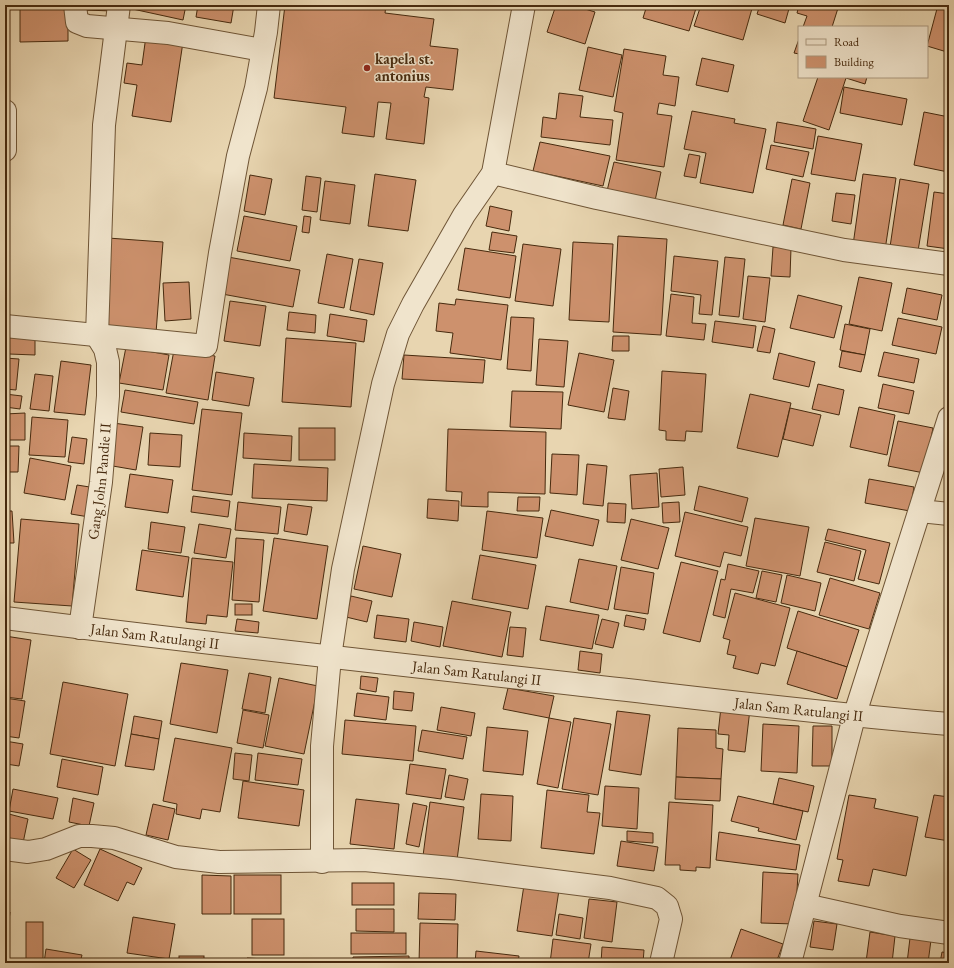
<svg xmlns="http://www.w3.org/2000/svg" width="954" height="968" font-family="'EB Garamond',serif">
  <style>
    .building { fill: #cd916d; stroke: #472a0e }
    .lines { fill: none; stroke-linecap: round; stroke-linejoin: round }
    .minor-casing { stroke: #6f5536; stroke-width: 24 }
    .minor { stroke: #f0e4cc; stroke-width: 22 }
    .poi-dot { fill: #8f2418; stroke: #f0e4cc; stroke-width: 1.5 }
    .labels { text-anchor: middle; stroke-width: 3; stroke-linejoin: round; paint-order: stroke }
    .poi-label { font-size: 15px; font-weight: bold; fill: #472a0e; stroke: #f0e4cc; text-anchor: start }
    .street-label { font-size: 15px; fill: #472a0e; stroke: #f0e4cc }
  </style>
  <rect width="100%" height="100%" fill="#e8d5b0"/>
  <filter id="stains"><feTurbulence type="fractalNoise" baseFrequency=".005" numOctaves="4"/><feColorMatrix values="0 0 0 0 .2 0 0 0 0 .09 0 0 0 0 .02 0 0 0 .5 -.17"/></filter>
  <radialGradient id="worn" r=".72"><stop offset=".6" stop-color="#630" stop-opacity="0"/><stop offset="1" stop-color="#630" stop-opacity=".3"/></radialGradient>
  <!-- building -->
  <g class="building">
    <polygon points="20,5 68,5 68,41 20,42"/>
    <polygon points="84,5 113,5 113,11 84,10"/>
    <polygon points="129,5 186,5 183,20 128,8"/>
    <polygon points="198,5 234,5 231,23 196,17"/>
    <polygon points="285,5 344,5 343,8 353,9 354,5 386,5 385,13 434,19 430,46 458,49 453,90 426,87 424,97 429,98 424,144 386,139 391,103 378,102 374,137 342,133 346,107 274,98"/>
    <polygon points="556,5 572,5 595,12 585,44 547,32"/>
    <polygon points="647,5 697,5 689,31 643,18"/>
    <polygon points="701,5 753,5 743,40 694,26"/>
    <polygon points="760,5 790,5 785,23 757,14"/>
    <polygon points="799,5 839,5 832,27 803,27 807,16 797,13"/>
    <polygon points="938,5 949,5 949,51 947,52 927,46"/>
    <polygon points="146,36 183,42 171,122 132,116 137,85 124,83 127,63 142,65"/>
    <polygon points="799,39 799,54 794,53"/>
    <polygon points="588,47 622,55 613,97 579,90"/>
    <polygon points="624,49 666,56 663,75 679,77 675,106 659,103 657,114 672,116 664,167 616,160 623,113 614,111"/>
    <polygon points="702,58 734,65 728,92 696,85"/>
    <polygon points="818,77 867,77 865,84 846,78 829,130 803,121"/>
    <polygon points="844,87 907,99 902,125 840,113"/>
    <polygon points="559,93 583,96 580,117 613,120 610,145 541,137 543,117 556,119"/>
    <polygon points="692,111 735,119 734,123 766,129 753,193 700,183 706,153 684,149"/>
    <polygon points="924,112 949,117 948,172 914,165"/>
    <polygon points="777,122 816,129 813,149 774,142"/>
    <polygon points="818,136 862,144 855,181 811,174"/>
    <polygon points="540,142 610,156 603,186 533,171"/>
    <polygon points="771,145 809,152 803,177 766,169"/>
    <polygon points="689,154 700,156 696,178 684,176"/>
    <polygon points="614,162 661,172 655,201 607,191"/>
    <polygon points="375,174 416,180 408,231 368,226"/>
    <polygon points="863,174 896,178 885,250 853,245"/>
    <polygon points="250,175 272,179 265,215 244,211"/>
    <polygon points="306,176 321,178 317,212 302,210"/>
    <polygon points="792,179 810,183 801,229 783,225"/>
    <polygon points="900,179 929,184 918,251 890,247"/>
    <polygon points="325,181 355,185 350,224 320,220"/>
    <polygon points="934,192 949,194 949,249 927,246"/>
    <polygon points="836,193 855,195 851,224 832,221"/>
    <polygon points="490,206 512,211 509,231 486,226"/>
    <polygon points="244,216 297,226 290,261 237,251"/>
    <polygon points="304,216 311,217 309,233 302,232"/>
    <polygon points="492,232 517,236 514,253 489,250"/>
    <polygon points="618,236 667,239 661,335 613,332"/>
    <polygon points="108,238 163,242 156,333 101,329"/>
    <polygon points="573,242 613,244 609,322 569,320"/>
    <polygon points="523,244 561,249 553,306 515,301"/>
    <polygon points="773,247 791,248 790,277 771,276"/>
    <polygon points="465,248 516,256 510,298 458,290"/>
    <polygon points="327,254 353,259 344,308 318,303"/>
    <polygon points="674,256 718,261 712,315 699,314 701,295 671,291"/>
    <polygon points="228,257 300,270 293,307 222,294"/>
    <polygon points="725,257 745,259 739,317 719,315"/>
    <polygon points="359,259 383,263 374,315 350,310"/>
    <polygon points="748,276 770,278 765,322 743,319"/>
    <polygon points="859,277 892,283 882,331 849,324"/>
    <polygon points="189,282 191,319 165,321 163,283"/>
    <polygon points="907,288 942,295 937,320 902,313"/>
    <polygon points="671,294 694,297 692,323 706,324 704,340 666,336"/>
    <polygon points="798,295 842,306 834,338 790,328"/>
    <polygon points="456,299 508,305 501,360 450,353 453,333 436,331 439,303 455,305"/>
    <polygon points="230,301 266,306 260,346 224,341"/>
    <polygon points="289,312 316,315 315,333 287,330"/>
    <polygon points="330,314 367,320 364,342 327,336"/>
    <polygon points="511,317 534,318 531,371 507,369"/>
    <polygon points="898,318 942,327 936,354 892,345"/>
    <polygon points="715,321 756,326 753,348 712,342"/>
    <polygon points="845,324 870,329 865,355 840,350"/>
    <polygon points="763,326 775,329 770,353 757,351"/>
    <polygon points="9,332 35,333 35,355 9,354"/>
    <polygon points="613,336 629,336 629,351 612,351"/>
    <polygon points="286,338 356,343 351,407 282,402"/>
    <polygon points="539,339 568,341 564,387 536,385"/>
    <polygon points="126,347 169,355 163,390 119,383"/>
    <polygon points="174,350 215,356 208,400 166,393"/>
    <polygon points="842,351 865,355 861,372 839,367"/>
    <polygon points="884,352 919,359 914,383 878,376"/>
    <polygon points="579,353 614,360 604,412 568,405"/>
    <polygon points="779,353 815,362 809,387 773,379"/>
    <polygon points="404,355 485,360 483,383 402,379"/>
    <polygon points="5,358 19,359 16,390 5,389"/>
    <polygon points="61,361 91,365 85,415 54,412"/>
    <polygon points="662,371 706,374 702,432 686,431 685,441 666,440 666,431 659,430"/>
    <polygon points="216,372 254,378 249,406 212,400"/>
    <polygon points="35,374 53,376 49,411 30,409"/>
    <polygon points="818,384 844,390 839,415 812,409"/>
    <polygon points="883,384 914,391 909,414 878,408"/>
    <polygon points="613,388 629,391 625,420 608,418"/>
    <polygon points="125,390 198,402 194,424 121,412"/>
    <polygon points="512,391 563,392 561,429 510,427"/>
    <polygon points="5,394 22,396 20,409 5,407"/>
    <polygon points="750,394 791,403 778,457 737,448"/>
    <polygon points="859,407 895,415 887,455 850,447"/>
    <polygon points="790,408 821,415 813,446 783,439"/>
    <polygon points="202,409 242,413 232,495 192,490"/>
    <polygon points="25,413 25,440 5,440 5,414"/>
    <polygon points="32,417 68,420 65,457 29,455"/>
    <polygon points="898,421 933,428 924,473 888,466"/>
    <polygon points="113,423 143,427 136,470 107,465"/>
    <rect x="299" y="428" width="36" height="32"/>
    <polygon points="448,429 546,432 545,494 488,492 488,507 461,506 462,492 446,491"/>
    <polygon points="150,433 182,435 180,467 148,465"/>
    <polygon points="244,433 292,436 291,461 243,458"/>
    <polygon points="72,437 87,439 84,464 68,462"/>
    <polygon points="5,446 19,446 18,472 5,472"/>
    <polygon points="552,454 579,455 577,495 550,493"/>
    <polygon points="30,458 71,466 65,500 24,493"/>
    <polygon points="254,464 328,468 327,501 252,498"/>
    <polygon points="587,464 607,466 603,506 583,504"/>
    <polygon points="683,467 685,495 661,497 659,469"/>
    <polygon points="657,473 659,507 632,509 630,475"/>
    <polygon points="130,474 173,480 168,513 125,507"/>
    <polygon points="869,479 914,487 910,511 865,503"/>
    <polygon points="77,485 96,488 89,517 71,514"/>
    <polygon points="699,486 748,498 742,522 694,510"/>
    <polygon points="193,496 230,501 228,517 191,512"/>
    <polygon points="518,497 540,497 539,511 517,511"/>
    <polygon points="428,499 459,501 458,521 427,518"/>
    <polygon points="238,502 281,507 278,534 235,530"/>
    <polygon points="679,502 680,522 663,523 662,503"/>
    <polygon points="608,503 626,504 625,523 607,522"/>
    <polygon points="288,504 312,507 307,535 284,531"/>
    <polygon points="551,510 599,520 593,546 545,536"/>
    <polygon points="5,511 12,511 14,543 5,543"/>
    <polygon points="487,511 543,518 537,558 482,550"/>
    <polygon points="685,512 748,527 741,556 724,552 720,567 675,556"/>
    <polygon points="755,518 809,527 800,576 746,566"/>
    <polygon points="21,519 79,524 72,606 14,602"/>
    <polygon points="631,519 669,528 658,569 621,560"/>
    <polygon points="151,522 185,527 181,553 148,549"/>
    <polygon points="199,524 231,529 226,558 194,553"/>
    <polygon points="828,529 890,543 879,584 858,579 866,550 825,540"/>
    <polygon points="236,538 264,540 259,602 232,600"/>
    <polygon points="274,538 328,546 317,619 263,611"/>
    <polygon points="825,542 861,551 854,581 817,572"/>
    <polygon points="363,546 401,554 392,597 354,589"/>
    <polygon points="142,550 189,557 183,597 136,590"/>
    <polygon points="480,555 536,565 528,609 472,599"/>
    <polygon points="192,558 233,562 227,617 207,615 206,624 186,622"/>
    <polygon points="579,559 617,566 608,610 570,602"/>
    <polygon points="681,562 718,571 700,642 663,633"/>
    <polygon points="728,564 759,571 753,593 731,589 725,618 713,615 721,579 725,580"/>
    <polygon points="621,567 654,573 648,614 614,609"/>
    <polygon points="762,571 782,575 776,602 756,598"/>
    <polygon points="787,575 821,583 815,611 781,603"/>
    <polygon points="830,578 880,593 869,629 819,615"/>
    <polygon points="735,593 790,608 775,666 761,663 758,674 733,668 736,656 727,654 730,640 723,638"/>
    <polygon points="351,596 372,601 367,622 346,617"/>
    <polygon points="452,601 511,612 502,657 443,646"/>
    <rect x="235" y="604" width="17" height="11"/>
    <polygon points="546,606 599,615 592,649 540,640"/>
    <polygon points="798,611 859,630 847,667 787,648"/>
    <polygon points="377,615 409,619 406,642 374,638"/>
    <polygon points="626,615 646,619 644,630 624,626"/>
    <polygon points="237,619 259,622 258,633 235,631"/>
    <polygon points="602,619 619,623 613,648 595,644"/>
    <polygon points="414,622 443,627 440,647 411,641"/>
    <polygon points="510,627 526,628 523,657 507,655"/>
    <polygon points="5,636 31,640 22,699 5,697"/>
    <polygon points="580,651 602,654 600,673 578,670"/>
    <polygon points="797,651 847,667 837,699 787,684"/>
    <polygon points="181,663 228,670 217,733 170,724"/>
    <polygon points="249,673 271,677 265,713 242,709"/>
    <polygon points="361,676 378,678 376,692 360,689"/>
    <polygon points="279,678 318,686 304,754 265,746"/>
    <polygon points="63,682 128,694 115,766 50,754"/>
    <polygon points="508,688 554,696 549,718 503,709"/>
    <polygon points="394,691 414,693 412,711 393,709"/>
    <polygon points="357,693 389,697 386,720 354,716"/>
    <polygon points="5,698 25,701 19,738 5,736"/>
    <polygon points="441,707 475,713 471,736 437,730"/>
    <polygon points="721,707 750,709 745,752 728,750 729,735 718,734"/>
    <polygon points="243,710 269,715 263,748 237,743"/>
    <polygon points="617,711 650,715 641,775 609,770"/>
    <polygon points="134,716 162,721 159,739 131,734"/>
    <polygon points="549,718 571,722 558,788 537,784"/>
    <polygon points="574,718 611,724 598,795 562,789"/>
    <polygon points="345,720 416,726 413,761 342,754"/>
    <polygon points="763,724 799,726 797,773 761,771"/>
    <polygon points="813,726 832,726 832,766 812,766"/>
    <polygon points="487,727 528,731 523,775 483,771"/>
    <polygon points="678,728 716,730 716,748 723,749 721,779 676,777"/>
    <polygon points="422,730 467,737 463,759 418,751"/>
    <polygon points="131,734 159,739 154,770 125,766"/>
    <polygon points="175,738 232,748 220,812 202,809 200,819 176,814 177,804 163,801"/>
    <polygon points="5,741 23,744 19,766 6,764 5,772"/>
    <polygon points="235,753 252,755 249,781 233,779"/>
    <polygon points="258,753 302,759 298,785 255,780"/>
    <polygon points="62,759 103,767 98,795 57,787"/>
    <polygon points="410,764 446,769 441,799 406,794"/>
    <polygon points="449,775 468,779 464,800 445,797"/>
    <polygon points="676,777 721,779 720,801 675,799"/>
    <polygon points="779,778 814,786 808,812 773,804"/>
    <polygon points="243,781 304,790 299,826 238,818"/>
    <polygon points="605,786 639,788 637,829 602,826"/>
    <polygon points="13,789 58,798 53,819 9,811"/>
    <polygon points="547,790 589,795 587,812 600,813 594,854 541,848"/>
    <polygon points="481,794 513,796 511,841 478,839"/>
    <polygon points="849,795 876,799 874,808 918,817 906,876 873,869 869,886 838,881 843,860 837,859"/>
    <polygon points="934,795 949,797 949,841 925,837"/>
    <polygon points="738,796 803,811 796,840 758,831 759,828 731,821"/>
    <polygon points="73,798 94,803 89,826 69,822"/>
    <polygon points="356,799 399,804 394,849 350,844"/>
    <polygon points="430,802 464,807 457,860 423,856"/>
    <polygon points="669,802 713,805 710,868 696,867 696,871 680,870 680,865 665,865"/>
    <polygon points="413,803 427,806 419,847 406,844"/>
    <polygon points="153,804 175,809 168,840 146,835"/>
    <polygon points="5,813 28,819 23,843 5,839"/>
    <polygon points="627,831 653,833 653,843 627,841"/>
    <polygon points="719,832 800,845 796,870 716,860"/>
    <polygon points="621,841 658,847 654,871 617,866"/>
    <polygon points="73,849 91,860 74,888 56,878"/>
    <polygon points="100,849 142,868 134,885 127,882 118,901 84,885"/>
    <polygon points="763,872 798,874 795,924 761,923"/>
    <polygon points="202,875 231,876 231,914 202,914"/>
    <rect x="234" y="875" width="47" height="39"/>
    <rect x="352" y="883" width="42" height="22"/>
    <polygon points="524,885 559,890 552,936 517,931"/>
    <polygon points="419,893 456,894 455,920 418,919"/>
    <polygon points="589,899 617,902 612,942 584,938"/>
    <polygon points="356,909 394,909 394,932 356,931"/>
    <polygon points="5,912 10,912 7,939 5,939"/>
    <polygon points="559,914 583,918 580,939 556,935"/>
    <polygon points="133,917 175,924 169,959 127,953"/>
    <rect x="252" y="919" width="32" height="36"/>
    <polygon points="814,921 837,924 833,950 810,947"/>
    <rect x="26" y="922" width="17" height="40"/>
    <polygon points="420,923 458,924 457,963 419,963"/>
    <polygon points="741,929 783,944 776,963 729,963"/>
    <polygon points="870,932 895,936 892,963 866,962"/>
    <rect x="351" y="933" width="55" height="21"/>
    <polygon points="910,938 931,940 928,963 907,963"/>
    <polygon points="553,939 591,944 588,963 550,963"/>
    <polygon points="602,947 644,950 643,963 601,963"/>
    <polygon points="46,949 82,955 80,963 44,963"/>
    <polygon points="476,951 519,956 518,963 475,963"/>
    <polygon points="942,952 949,953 949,963 940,963"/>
    <rect x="179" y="956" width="25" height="7"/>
    <polygon points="409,956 409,963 353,963 353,957"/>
    <polygon points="247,958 284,960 284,963 247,963"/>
    <polygon points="227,960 245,961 244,963 227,963"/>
  </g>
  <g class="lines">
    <defs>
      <g id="minor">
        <polyline points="75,5 77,22 87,26 168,33 262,50"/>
        <polyline points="5,111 5,150"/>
        <polyline points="493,173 597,198 844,250 949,264"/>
        <polyline points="5,326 206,346 220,253 238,156 256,88 266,32 269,5"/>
        <polyline points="97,336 104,125 119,5"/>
        <polyline points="920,511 949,514"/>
        <path id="s1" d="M5,618C194,642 384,663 574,684C699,698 824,714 949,724"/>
        <path id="s2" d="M80,628L101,482L108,396V362L105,349L97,336"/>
        <polyline points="5,849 28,852 46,849 79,836 92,836 114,838 176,857 219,862 364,860 452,868 610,888 657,898 667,906 671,919 661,963"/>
        <polyline points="322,862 322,746 330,657 343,569 383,384 398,334 413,304 464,215 493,173 524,5"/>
        <polyline points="805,905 900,926 949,933"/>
        <polyline points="790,963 854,717 949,418"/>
      </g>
    </defs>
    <!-- minor casing -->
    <use href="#minor" class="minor-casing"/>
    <!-- minor -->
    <use href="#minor" class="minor"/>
  </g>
  <!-- markers -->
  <circle class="poi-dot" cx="367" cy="68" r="4"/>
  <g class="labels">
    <!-- poi labels -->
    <g class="poi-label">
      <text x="375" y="64">kapela st.<tspan x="375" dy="17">antonius</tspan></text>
    </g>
    <!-- street labels -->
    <g class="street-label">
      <text dy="5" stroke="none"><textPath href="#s2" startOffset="148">Gang John Pandie II</textPath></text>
      <text dy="5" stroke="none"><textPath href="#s1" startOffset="151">Jalan Sam Ratulangi II</textPath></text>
      <text dy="5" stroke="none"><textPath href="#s1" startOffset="475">Jalan Sam Ratulangi II</textPath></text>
      <text dy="5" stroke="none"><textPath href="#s1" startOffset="799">Jalan Sam Ratulangi II</textPath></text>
    </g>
  </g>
  <!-- margin -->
  <rect width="954" height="968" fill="none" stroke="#e8d5b0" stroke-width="20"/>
  <rect x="6" y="6" width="942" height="956" fill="none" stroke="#472a0e" stroke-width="2"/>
  <rect x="10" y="10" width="934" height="948" fill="none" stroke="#472a0e"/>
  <!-- legend -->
  <rect x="798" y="26" width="130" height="52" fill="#f0e4cc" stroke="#ac9a80"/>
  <rect x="806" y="39" width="20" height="6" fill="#f0e4cc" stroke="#ac9a80"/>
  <text x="834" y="46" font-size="12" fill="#472a0e">Road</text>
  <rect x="806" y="56" width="20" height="12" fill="#cd916d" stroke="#ac9a80"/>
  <text x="834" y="66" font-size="12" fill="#472a0e">Building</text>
  <rect width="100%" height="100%" filter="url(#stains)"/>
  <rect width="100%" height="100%" fill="url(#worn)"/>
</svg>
